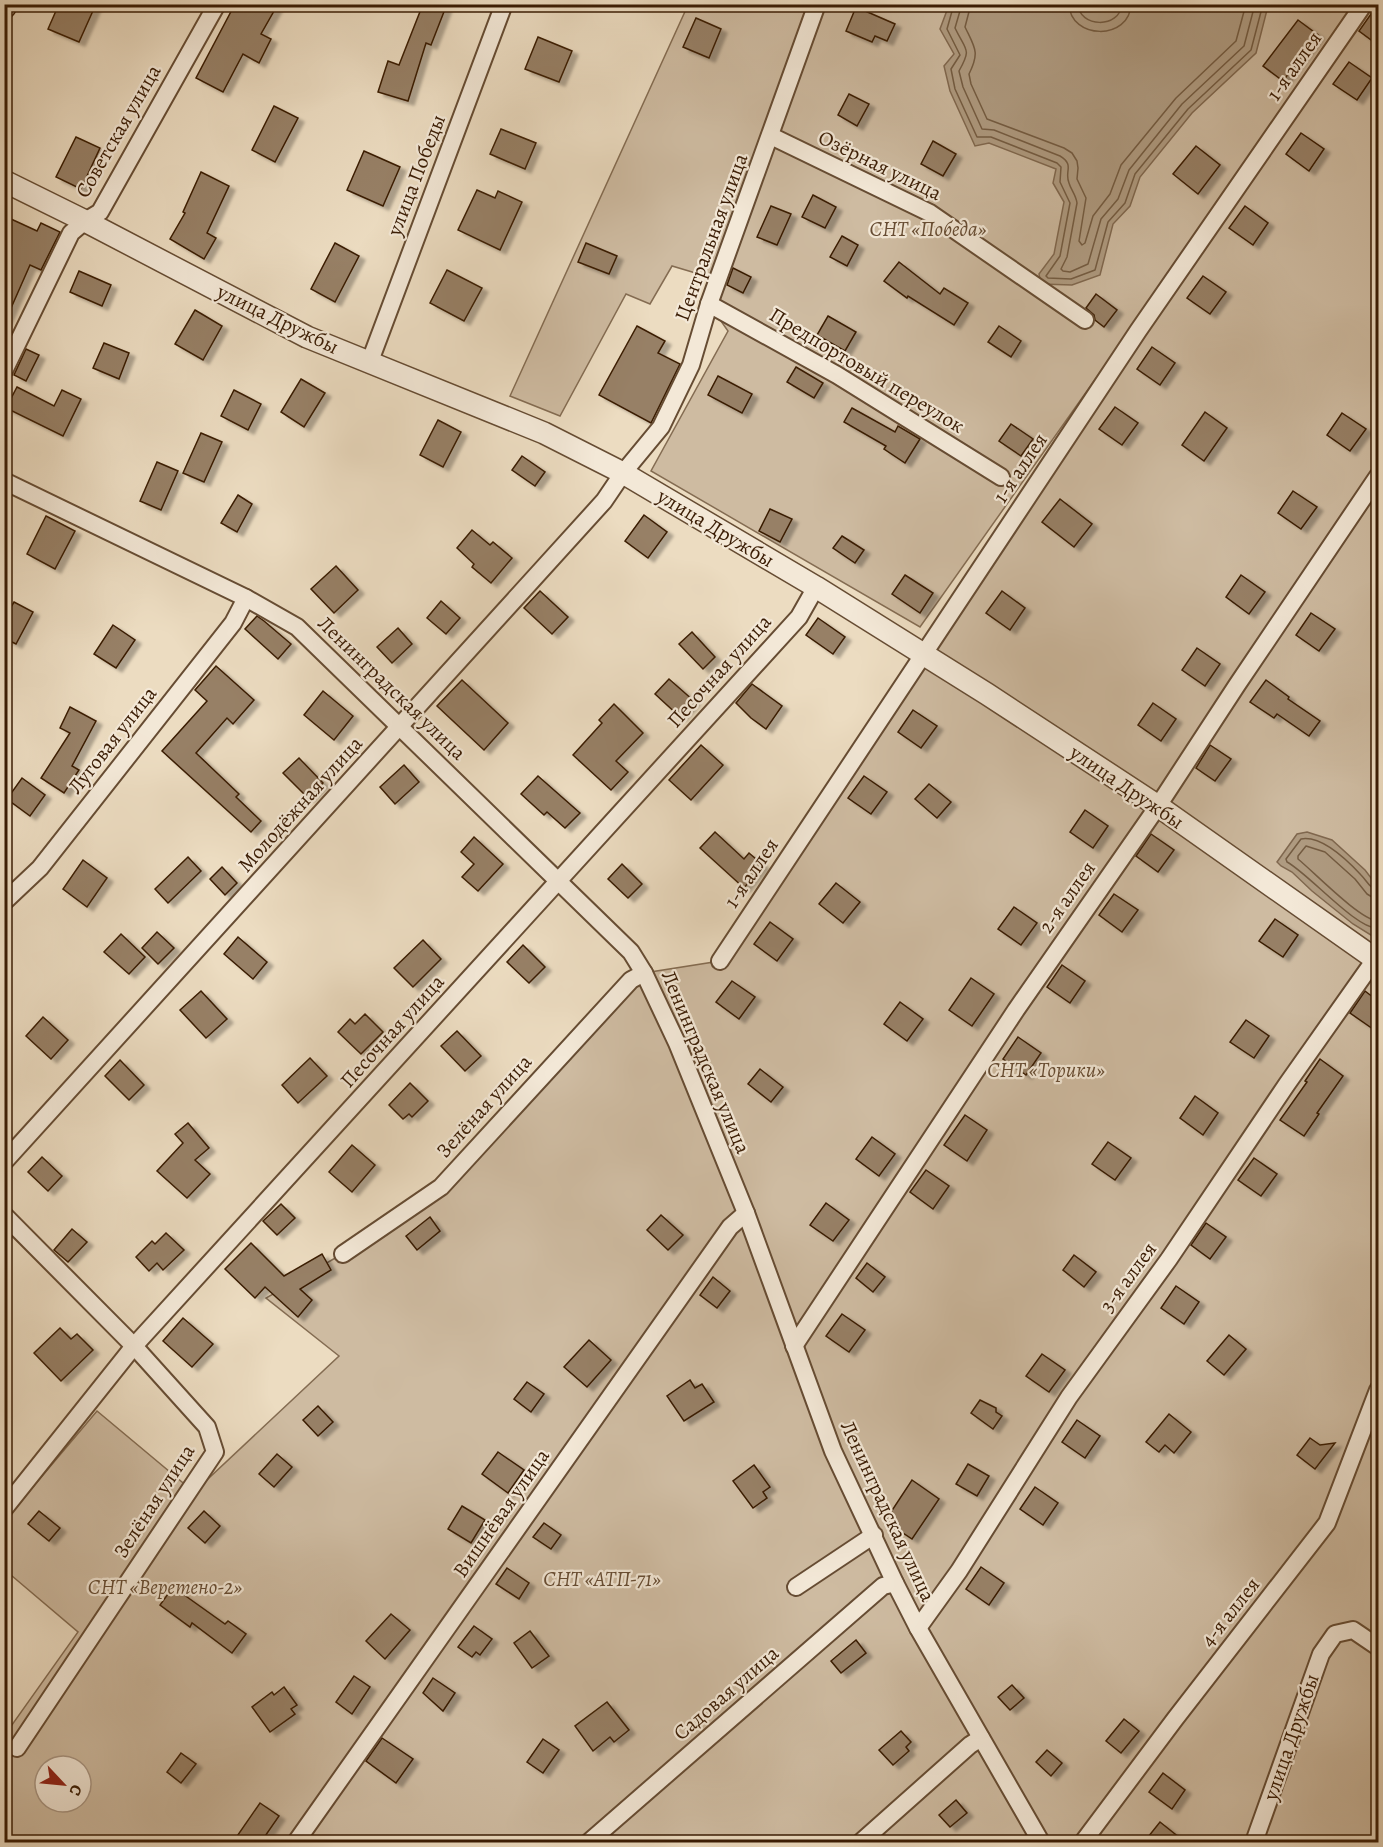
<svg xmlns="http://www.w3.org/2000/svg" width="1383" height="1847" font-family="Alegreya,serif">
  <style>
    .green { fill: #cebba1; stroke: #846c52; stroke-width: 1.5; fill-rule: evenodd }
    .water { fill: #af9b81; stroke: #80684f; stroke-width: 1.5 }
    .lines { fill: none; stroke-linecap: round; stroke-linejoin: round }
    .shore { stroke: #745c42; stroke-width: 1.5 }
    .building { fill: #978066; stroke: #3a1c04; stroke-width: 1.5; filter: url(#shadow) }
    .minor-casing { stroke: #664c33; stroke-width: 20 }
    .tertiary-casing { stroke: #664c33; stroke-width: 24 }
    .secondary-casing { stroke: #3a1c04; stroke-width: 27 }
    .minor { stroke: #f3e8d7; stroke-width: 16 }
    .tertiary { stroke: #f3e8d7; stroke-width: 21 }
    .secondary { stroke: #f3e8d7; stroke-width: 24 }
    .labels { text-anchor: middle; stroke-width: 4.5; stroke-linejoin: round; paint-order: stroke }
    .street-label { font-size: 21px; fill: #3a1c04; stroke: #f3e8d7 }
    .park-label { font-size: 21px; font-style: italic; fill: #664c33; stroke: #f3e8d7 }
  </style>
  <defs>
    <filter id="shadow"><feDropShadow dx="6" dy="4" stdDeviation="1.5" flood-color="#0004"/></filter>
  </defs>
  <rect width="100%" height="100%" fill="#ecdcc1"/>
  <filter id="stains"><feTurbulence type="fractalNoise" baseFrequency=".00333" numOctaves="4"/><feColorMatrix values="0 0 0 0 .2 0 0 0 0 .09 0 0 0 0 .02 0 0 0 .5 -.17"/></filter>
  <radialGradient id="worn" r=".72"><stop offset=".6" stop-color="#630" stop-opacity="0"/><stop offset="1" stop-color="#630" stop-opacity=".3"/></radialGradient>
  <!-- green -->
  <g class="green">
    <polygon points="688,5 1360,5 920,627 651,471 728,331 709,304 709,277 672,266 650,304 626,294 560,416 510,396"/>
    <path d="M1364,5H1378V1842H5L4,1742L9,1729L78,1632L5,1570V1520L97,1411L194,1492L339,1356L266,1298L337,1257L441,1187L644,973L720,961ZM45,1766H81V1802H45Z"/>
  </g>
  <!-- water -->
  <g class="water">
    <polygon points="1074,4 1104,9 1112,4 1268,4 1268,6 1256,53 1192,113 1140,177 1130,206 1113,224 1100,275 1072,285 1041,284 1039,274 1054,254 1064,202 1053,183 1056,169 989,143 975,146 950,91 944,66 954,54 940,29 949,5"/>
    <polygon points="1307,832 1332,840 1365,870 1378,887 1378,932 1374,937 1353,924 1312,891 1292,872 1281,866 1277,862 1297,834"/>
  </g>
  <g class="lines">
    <!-- shore -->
    <g class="shore">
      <polyline points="954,4 947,29 960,55 951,69 955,89 977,137 991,137 1057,163 1061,167 1060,182 1070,203 1060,256 1046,276 1048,278 1071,279 1095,270 1108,222 1125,203 1135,174 1188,109 1251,50 1263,4"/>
      <path d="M962,4L955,28C966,51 972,48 959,71L963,87L982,129L994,130L1060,156C1075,165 1064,171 1069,183C1071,190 1076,195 1077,203L1067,257L1061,269L1063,271L1070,272L1088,264L1101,219L1118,199L1129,170L1182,104L1244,46L1255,4"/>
      <path d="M971,4L965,27C975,48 980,52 969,74L971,84L987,119L1064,148L1072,153L1077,161L1078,168L1077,179L1086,198L1079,241L1082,245L1085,243L1093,216L1110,194L1121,165L1176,98L1236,41L1246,4"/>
      <path d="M1069,4C1070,40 1130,41 1131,4"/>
      <path d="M1078,4C1079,28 1120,29 1122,4"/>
      <path d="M1378,890C1370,889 1367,881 1361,875C1348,861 1322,835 1301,839L1286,859L1287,862C1308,873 1357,930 1378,928"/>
      <path d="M1378,898L1372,897L1367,894L1355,879L1325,852L1306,846L1298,856V859C1314,872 1360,920 1378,921"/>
    </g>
  </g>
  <!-- building -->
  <g class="building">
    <polygon points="59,4 96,4 79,42 48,29"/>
    <polygon points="235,4 278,4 261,34 271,39 259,63 243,54 223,92 196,78"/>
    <polygon points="423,4 447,4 431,45 426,43 408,101 378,92 388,61 399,65"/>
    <polygon points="1378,4 1378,45 1359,31"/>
    <polygon points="856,7 895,24 887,41 875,36 872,42 846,31"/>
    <polygon points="696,18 721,29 709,58 683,47"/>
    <polygon points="1298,20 1318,35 1283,81 1263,66"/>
    <polygon points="538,37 572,51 559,82 525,69"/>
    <polygon points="1349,62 1372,78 1357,100 1333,84"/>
    <polygon points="849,94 869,104 857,126 838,115"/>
    <polygon points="274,106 298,118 275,162 252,150"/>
    <polygon points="501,129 536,143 525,169 490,154"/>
    <polygon points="1301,133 1324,149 1309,171 1286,154"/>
    <polygon points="76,137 100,148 81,189 56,177"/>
    <polygon points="933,141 956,154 943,176 921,164"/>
    <polygon points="1196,146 1220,165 1198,194 1173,174"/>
    <polygon points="364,151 400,167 383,206 347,190"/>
    <polygon points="201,172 229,186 207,233 216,238 204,259 170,239 185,213 183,212"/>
    <polygon points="477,190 495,198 498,191 522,202 500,250 458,230"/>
    <polygon points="813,195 836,207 825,228 802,217"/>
    <polygon points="771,206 791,214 777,245 757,237"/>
    <polygon points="1245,206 1268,223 1253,245 1229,228"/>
    <polygon points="11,219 37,231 41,223 60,232 41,270 30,265 4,324 4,232"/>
    <polygon points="842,236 858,245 847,266 830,257"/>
    <polygon points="335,243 359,256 335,302 311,289"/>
    <polygon points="586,243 617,256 609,274 578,262"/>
    <polygon points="899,262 940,294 944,288 968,303 954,325 908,296 907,298 884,281"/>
    <polygon points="733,268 751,277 743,293 727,285"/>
    <polygon points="447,270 482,288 464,321 430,303"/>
    <polygon points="79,271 111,285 102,306 70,292"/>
    <polygon points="1203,276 1226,292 1210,314 1187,298"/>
    <polygon points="1096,294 1117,310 1104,327 1095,320 1094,315 1086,308"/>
    <polygon points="195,310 222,326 203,360 175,344"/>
    <polygon points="828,316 856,332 845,351 817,335"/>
    <polygon points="637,326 665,341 658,353 680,364 651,423 599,395"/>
    <polygon points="999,326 1021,341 1011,357 988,342"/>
    <polygon points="104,343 129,353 119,379 93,368"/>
    <polygon points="1152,347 1175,363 1160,385 1137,369"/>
    <polygon points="26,349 39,355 26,381 14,375"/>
    <polygon points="796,367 823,383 814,398 787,382"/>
    <polygon points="718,376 752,394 742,413 708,395"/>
    <polygon points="301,379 325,393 304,427 281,412"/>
    <polygon points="17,387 54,406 62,390 81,399 63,436 6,408"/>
    <polygon points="234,390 261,404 248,430 221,416"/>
    <polygon points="1115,407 1138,423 1122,445 1099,429"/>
    <polygon points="852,408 895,432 898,426 920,439 905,463 884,449 886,446 844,422"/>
    <polygon points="1205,412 1227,428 1204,461 1182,445"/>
    <polygon points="1342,413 1366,429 1350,451 1327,435"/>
    <polygon points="438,420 461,432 443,467 420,455"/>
    <polygon points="1011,424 1033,439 1021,456 999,441"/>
    <polygon points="201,433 222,442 204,482 183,473"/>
    <polygon points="522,456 545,472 535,486 512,470"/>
    <polygon points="157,462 178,471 161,510 140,501"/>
    <polygon points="1293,491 1317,507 1301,529 1278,513"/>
    <polygon points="238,495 252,504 237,532 221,523"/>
    <polygon points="1060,499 1092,524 1074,547 1042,522"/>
    <polygon points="770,509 792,519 780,542 759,531"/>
    <polygon points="644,515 667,532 648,558 625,541"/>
    <polygon points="46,516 75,531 55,569 27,554"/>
    <polygon points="472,530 490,545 493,542 512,558 491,583 472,567 474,564 457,548"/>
    <polygon points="842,536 864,550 855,563 833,548"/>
    <polygon points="336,566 358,590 334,613 311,589"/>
    <polygon points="905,575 933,593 920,613 892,594"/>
    <polygon points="1241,575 1265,592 1249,614 1226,597"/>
    <polygon points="540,591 568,617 552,634 524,608"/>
    <polygon points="1002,591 1025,608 1010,630 986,613"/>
    <polygon points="441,601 460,618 446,634 427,618"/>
    <polygon points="14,602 33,612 16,644 4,638 4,619"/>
    <polygon points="1311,613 1335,629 1319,651 1296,635"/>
    <polygon points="257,616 264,621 291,644 278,659 245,629"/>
    <polygon points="818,618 845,637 833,654 806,635"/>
    <polygon points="113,625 135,640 116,668 94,654"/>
    <polygon points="398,628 412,644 392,663 377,647"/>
    <polygon points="692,632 715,657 703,669 679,644"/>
    <polygon points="1197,648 1220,664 1205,686 1182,670"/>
    <polygon points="216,666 254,700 233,724 227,718 196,753 239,794 236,797 261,821 251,832 162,751 207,701 195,690"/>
    <polygon points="669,679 694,701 680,717 655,694"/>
    <polygon points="462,680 508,723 484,750 437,706"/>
    <polygon points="1266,680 1289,697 1288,699 1320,721 1309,736 1277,714 1274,718 1250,702"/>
    <polygon points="752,684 782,706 766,729 751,718 736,703"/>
    <polygon points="323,691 353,716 334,740 304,715"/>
    <polygon points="1153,703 1176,719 1161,741 1138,725"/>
    <polygon points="614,704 643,733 616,761 628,772 611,790 573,755 602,723 599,720"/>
    <polygon points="70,707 96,721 72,766 79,770 64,793 41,778 70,733 60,728"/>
    <polygon points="913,710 937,726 921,748 898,732"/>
    <polygon points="701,745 723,765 691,800 669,780"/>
    <polygon points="1210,745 1231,759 1215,781 1196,768"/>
    <polygon points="299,758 323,783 308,798 283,773"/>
    <polygon points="404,765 419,782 395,804 380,787"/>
    <polygon points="538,776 580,813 565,828 547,812 544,815 521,794"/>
    <polygon points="864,776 887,792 871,814 848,798"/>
    <polygon points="22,778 45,795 30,816 7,799"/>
    <polygon points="929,784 951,802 937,818 915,799"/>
    <polygon points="1085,810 1108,826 1093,848 1070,832"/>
    <polygon points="715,832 744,859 749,853 763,865 744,888 700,848"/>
    <polygon points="1151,834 1174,850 1158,872 1136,856"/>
    <polygon points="474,837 503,864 478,891 462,877 474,864 461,852"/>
    <polygon points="188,857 201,871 168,903 155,889"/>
    <polygon points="83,860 107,878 87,907 63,889"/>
    <polygon points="622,864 642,884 628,898 608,879"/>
    <polygon points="222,867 237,883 225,895 210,879"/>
    <polygon points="836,883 860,902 843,923 819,904"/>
    <polygon points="1114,894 1138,910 1122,932 1099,915"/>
    <polygon points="1014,907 1037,923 1021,945 998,929"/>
    <polygon points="1275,919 1298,935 1283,957 1259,941"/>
    <polygon points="770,922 793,939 777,961 754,944"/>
    <polygon points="157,932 174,948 158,964 142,948"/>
    <polygon points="121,934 145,957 129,974 104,952"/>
    <polygon points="238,937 267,962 253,979 224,954"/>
    <polygon points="423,940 441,959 413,987 394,968"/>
    <polygon points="523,945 545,967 529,983 507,962"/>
    <polygon points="1062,965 1085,981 1070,1003 1047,987"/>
    <polygon points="971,978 994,994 972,1026 949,1010"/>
    <polygon points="732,981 755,997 739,1019 716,1002"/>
    <polygon points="201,991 227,1019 206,1038 180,1010"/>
    <polygon points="1365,991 1378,1001 1378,1021 1373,1029 1350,1013"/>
    <polygon points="900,1002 923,1019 907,1041 884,1024"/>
    <polygon points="365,1014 383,1032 361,1054 338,1032 350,1019 355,1024"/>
    <polygon points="43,1017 68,1040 51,1059 26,1036"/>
    <polygon points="1246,1020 1269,1036 1254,1058 1230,1042"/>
    <polygon points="457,1031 481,1056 465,1071 441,1046"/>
    <polygon points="1018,1037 1041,1053 1026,1075 1003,1059"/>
    <polygon points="310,1058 327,1076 298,1103 282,1085"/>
    <polygon points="1320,1059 1343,1076 1317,1113 1319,1114 1304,1136 1280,1120 1307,1082 1305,1081"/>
    <polygon points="120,1060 144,1085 129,1100 105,1076"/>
    <polygon points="760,1069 783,1087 771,1102 748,1084"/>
    <polygon points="410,1083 428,1101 412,1117 409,1114 403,1119 389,1105"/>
    <polygon points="1195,1096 1218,1113 1203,1135 1180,1118"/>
    <polygon points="965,1115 987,1130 967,1161 944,1145"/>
    <polygon points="188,1123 209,1148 195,1160 210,1174 187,1198 157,1171 183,1143 175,1134"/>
    <polygon points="872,1137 895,1154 879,1176 856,1159"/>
    <polygon points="1108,1142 1131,1158 1115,1180 1092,1164"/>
    <polygon points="352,1145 375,1165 352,1192 329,1172"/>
    <polygon points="42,1157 62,1176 48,1191 28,1172"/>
    <polygon points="1254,1158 1277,1174 1261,1196 1238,1180"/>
    <polygon points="926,1170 949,1186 933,1209 910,1192"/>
    <polygon points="826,1203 849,1220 833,1241 810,1225"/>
    <polygon points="281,1204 295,1218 277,1235 263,1221"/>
    <polygon points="661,1215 683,1235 668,1250 647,1230"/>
    <polygon points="430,1217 440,1231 417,1250 406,1236"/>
    <polygon points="1206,1223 1226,1237 1210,1259 1191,1245"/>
    <polygon points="72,1229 87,1242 68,1262 54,1250"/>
    <polygon points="166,1233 184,1250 163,1270 157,1263 149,1271 136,1257 152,1241 155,1244"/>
    <polygon points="251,1243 284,1276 322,1254 331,1270 300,1289 312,1300 298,1317 265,1287 255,1298 225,1269"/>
    <polygon points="1074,1255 1096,1272 1084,1287 1063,1270"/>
    <polygon points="867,1263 885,1277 873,1292 856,1278"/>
    <polygon points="713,1277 730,1291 717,1308 700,1295"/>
    <polygon points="1176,1286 1199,1302 1184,1324 1161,1308"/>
    <polygon points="842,1314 865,1330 849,1352 826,1336"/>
    <polygon points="183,1318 213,1344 192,1367 163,1341"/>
    <polygon points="60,1328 71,1339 77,1334 93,1350 61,1381 34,1353"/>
    <polygon points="1229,1335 1246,1349 1224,1375 1207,1361"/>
    <polygon points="589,1340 611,1360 587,1387 564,1367"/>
    <polygon points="1042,1354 1065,1370 1049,1392 1026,1376"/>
    <polygon points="690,1380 695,1388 702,1384 714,1402 684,1421 667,1396"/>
    <polygon points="527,1382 544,1394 531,1412 514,1399"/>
    <polygon points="980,1400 996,1408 996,1412 1002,1416 993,1429 971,1413"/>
    <polygon points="318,1406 333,1422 318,1436 303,1420"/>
    <polygon points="1169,1414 1191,1432 1174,1453 1165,1445 1159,1452 1146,1442"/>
    <polygon points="1077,1420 1100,1436 1085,1458 1062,1442"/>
    <polygon points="1310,1438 1320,1445 1335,1443 1315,1469 1297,1455"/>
    <polygon points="498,1452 524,1470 508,1493 482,1474"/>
    <polygon points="277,1454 292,1467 274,1487 259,1474"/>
    <polygon points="968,1464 989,1476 977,1496 956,1484"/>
    <polygon points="754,1465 770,1487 763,1492 767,1498 753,1508 733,1481"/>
    <polygon points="912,1480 939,1499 912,1539 885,1521"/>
    <polygon points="1035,1487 1058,1503 1043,1525 1020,1509"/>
    <polygon points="462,1506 485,1520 471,1543 448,1529"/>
    <polygon points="39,1511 60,1528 49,1541 28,1524"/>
    <polygon points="204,1511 220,1526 205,1543 188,1528"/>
    <polygon points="544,1523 561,1535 551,1549 533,1537"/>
    <polygon points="981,1567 1004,1583 989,1605 966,1589"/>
    <polygon points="507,1568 529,1583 519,1599 496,1584"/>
    <polygon points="173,1587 225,1624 228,1621 246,1634 232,1653 192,1623 190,1627 160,1605"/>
    <polygon points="391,1614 410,1630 385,1659 366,1641"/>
    <polygon points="474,1626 492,1639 480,1655 476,1652 472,1657 458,1647"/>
    <polygon points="530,1631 549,1656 532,1668 514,1643"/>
    <polygon points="856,1640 866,1653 841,1673 831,1661"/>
    <polygon points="354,1676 370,1687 352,1714 336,1702"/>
    <polygon points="433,1678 455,1693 443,1711 423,1693"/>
    <polygon points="1012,1685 1024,1698 1010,1710 998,1697"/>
    <polygon points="284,1687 297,1705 291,1709 295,1714 270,1732 252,1707 272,1692 274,1695"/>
    <polygon points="607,1702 629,1730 614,1742 610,1737 593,1751 575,1726"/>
    <polygon points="1124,1719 1139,1731 1121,1753 1106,1741"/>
    <polygon points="901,1731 911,1742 906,1747 909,1751 893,1765 879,1750"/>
    <polygon points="382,1738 413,1759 396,1783 366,1761"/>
    <polygon points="543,1739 559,1750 543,1773 527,1762"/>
    <polygon points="1047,1750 1062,1763 1051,1776 1036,1762"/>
    <polygon points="181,1753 196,1764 181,1783 167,1772"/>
    <polygon points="1163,1773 1185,1790 1172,1809 1149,1792"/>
    <polygon points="956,1800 967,1813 950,1827 939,1815"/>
    <polygon points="260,1803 279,1816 261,1842 233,1842"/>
    <polygon points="1160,1822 1185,1842 1144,1842"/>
  </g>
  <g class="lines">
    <defs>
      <g id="minor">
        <polyline points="771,136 930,213 1085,320"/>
        <polyline points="709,304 837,375 1001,477"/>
        <polyline points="370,361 504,4"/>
        <polyline points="4,371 71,233 85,221 100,212 217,4"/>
        <polyline points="4,481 246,598 297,627 631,952 644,973 677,1043 746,1213 833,1451 895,1583 918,1628 1041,1842"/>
        <polyline points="4,902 40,868 233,623 246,598"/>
        <polyline points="720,961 1138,331 1364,4"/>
        <polyline points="4,1162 604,501 623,473 661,427 691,365 709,304 817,4"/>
        <polyline points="4,1215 134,1346 207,1427 215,1452 17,1748"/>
        <polyline points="343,1254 441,1187 631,980 644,973"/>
        <polyline points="794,1346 1016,1010 1158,806 1237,685 1378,476"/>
        <polyline points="4,1509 134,1346 799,617 816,587"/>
        <polyline points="796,1587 874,1535"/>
        <polyline points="918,1628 959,1571 1069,1397 1169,1259 1287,1084 1378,955"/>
        <polyline points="296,1842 730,1227 746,1213"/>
        <polyline points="589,1842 883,1586 895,1583"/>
        <polyline points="861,1842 970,1745 981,1738"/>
        <polyline points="1083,1842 1175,1719 1327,1523 1378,1390"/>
        <polyline points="1254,1842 1321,1654 1335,1634 1353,1630 1378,1647"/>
      </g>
      <polyline id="tertiary" points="4,181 85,221 307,337 544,433 623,473 816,587 987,694 1158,806 1378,961"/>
      <polyline id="secondary" points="4,6 5,4"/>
    </defs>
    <!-- minor casing -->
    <use href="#minor" class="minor-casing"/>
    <!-- tertiary casing -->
    <use href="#tertiary" class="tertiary-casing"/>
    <!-- secondary casing -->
    <use href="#secondary" class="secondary-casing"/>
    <!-- minor -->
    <use href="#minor" class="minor"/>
    <!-- tertiary -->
    <use href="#tertiary" class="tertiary"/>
    <!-- secondary -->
    <use href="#secondary" class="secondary"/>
  </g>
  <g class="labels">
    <!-- street labels -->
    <g class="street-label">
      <text transform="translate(1294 66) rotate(-55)" y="7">1-я аллея</text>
      <text transform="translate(118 131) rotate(-60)" y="7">Советская улица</text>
      <text transform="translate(880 165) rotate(26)" y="7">Озёрная улица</text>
      <text transform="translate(416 175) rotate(-69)" y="7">улица Победы</text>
      <text transform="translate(711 237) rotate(-70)" y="7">Центральная улица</text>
      <text transform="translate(278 319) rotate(26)" y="7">улица Дружбы</text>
      <text transform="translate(867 370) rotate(31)" y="7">Предпортовый переулок</text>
      <text transform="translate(1020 468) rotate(-56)" y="7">1-я аллея</text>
      <text transform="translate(716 528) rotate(31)" y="7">улица Дружбы</text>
      <text transform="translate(719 671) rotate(-48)" y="7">Песочная улица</text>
      <text transform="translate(392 688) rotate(44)" y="7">Ленинградская улица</text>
      <text transform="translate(112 740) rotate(-52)" y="7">Луговая улица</text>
      <text transform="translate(1127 787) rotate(34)" y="7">улица Дружбы</text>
      <text transform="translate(300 804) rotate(-48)" y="7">Молодёжная улица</text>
      <text transform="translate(751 873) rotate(-56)" y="7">1-я аллея</text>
      <text transform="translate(1067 897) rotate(-55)" y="7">2-я аллея</text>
      <text transform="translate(392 1031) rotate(-48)" y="7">Песочная улица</text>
      <text transform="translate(706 1062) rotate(67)" y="7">Ленинградская улица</text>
      <text transform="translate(484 1106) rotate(-48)" y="7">Зелёная улица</text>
      <text transform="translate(1128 1277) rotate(-54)" y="7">3-я аллея</text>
      <text transform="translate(154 1501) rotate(-57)" y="7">Зелёная улица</text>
      <text transform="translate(888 1511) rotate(65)" y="7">Ленинградская улица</text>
      <text transform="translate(501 1513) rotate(-55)" y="7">Вишнёвая улица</text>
      <text transform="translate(1230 1612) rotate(-52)" y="7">4-я аллея</text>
      <text transform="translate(726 1693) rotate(-41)" y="7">Садовая улица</text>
      <text transform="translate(1291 1737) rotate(-71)" y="7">улица Дружбы</text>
    </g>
    <!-- park labels -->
    <g class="park-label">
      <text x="928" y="236">СНТ «Победа»</text>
      <text x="1046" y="1077">СНТ «Торики»</text>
      <text x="602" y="1586">СНТ «АТП-71»</text>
      <text x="165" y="1594">СНТ «Веретено-2»</text>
    </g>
  </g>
  <!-- margin -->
  <rect width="1383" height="1847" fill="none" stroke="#ecdcc1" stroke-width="24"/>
  <rect x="6" y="6" width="1371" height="1835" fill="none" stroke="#3a1c04" stroke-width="3"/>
  <rect x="12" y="12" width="1359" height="1823" fill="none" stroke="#3a1c04" stroke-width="1.5"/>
  <!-- north arrow -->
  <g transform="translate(63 1784) rotate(116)"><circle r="28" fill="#f3e8d7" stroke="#a99683" stroke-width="1.5"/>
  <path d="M0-4.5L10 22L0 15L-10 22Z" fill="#8f2418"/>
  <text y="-9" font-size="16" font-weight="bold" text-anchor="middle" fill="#3a1c04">С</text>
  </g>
  <rect width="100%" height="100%" filter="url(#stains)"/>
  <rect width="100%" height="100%" fill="url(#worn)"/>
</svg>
